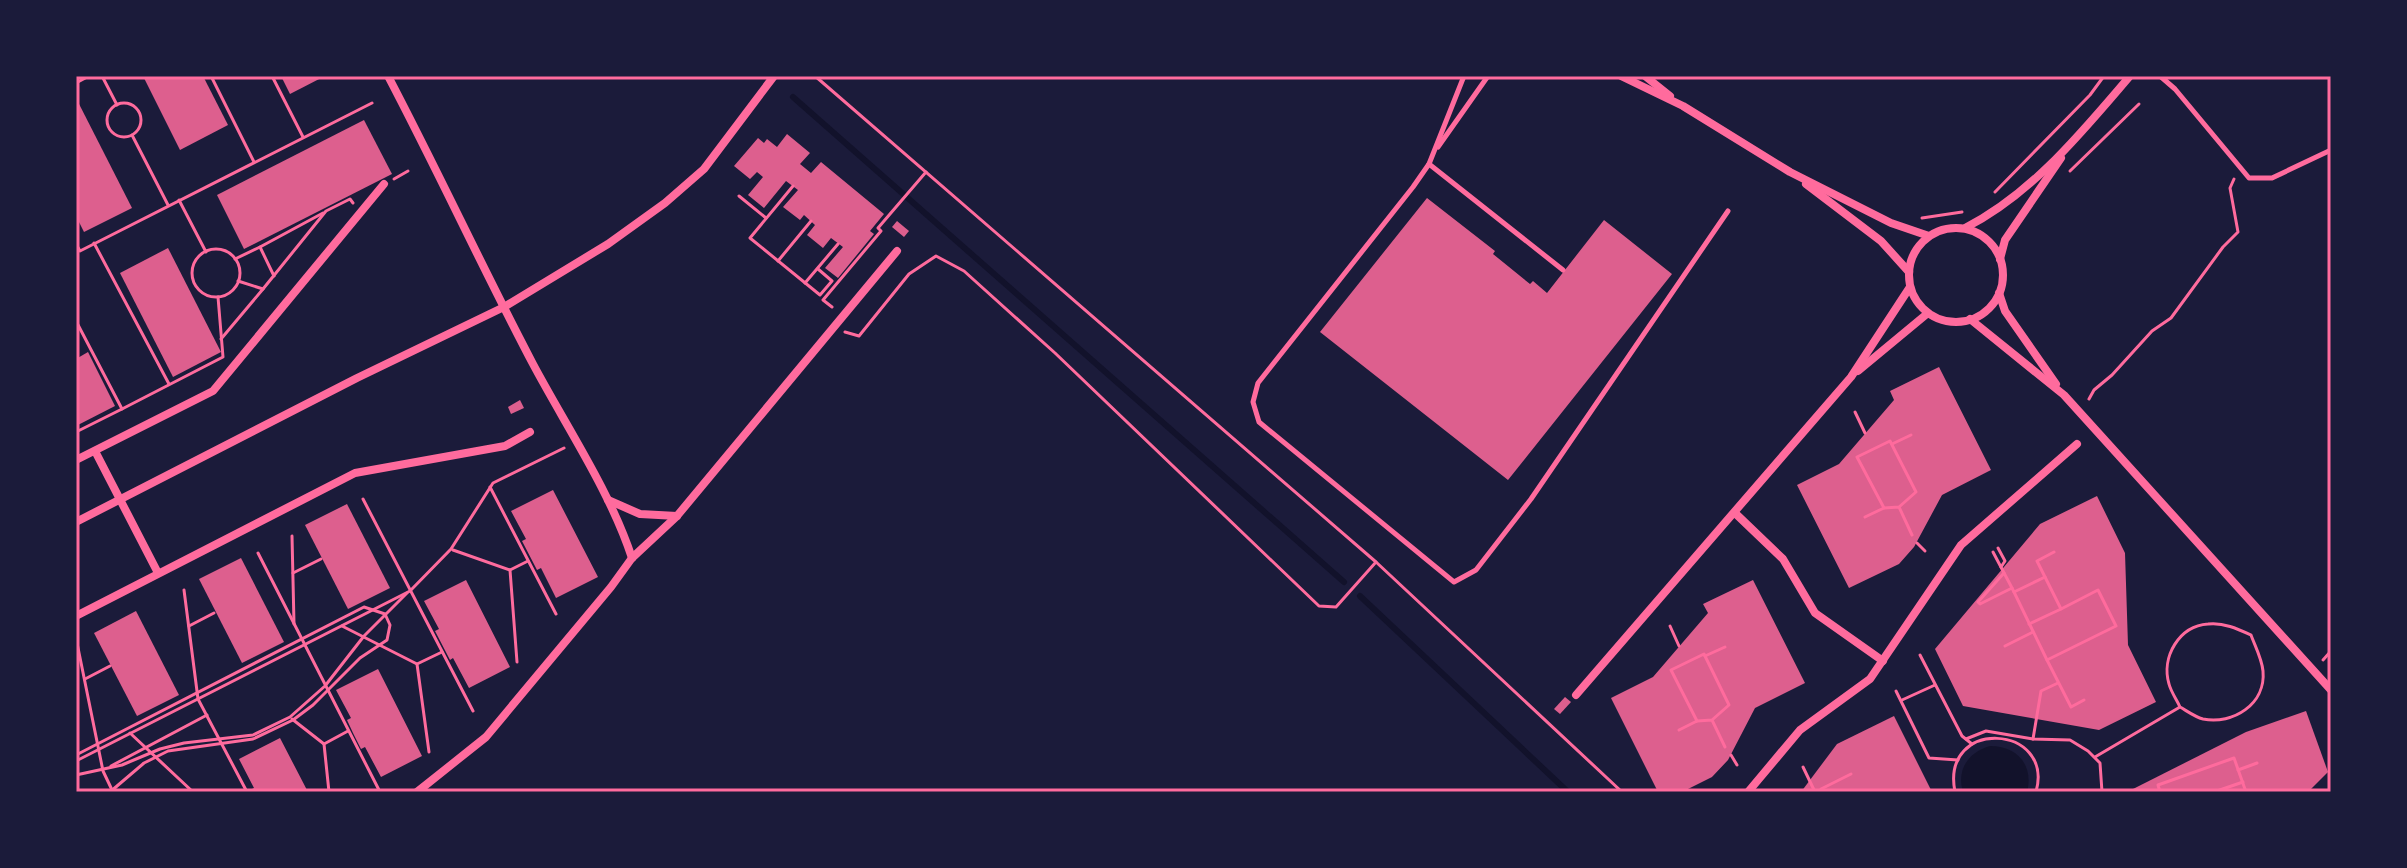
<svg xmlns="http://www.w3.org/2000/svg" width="2407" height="868" font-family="Arial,sans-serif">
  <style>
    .water { fill: #12122b }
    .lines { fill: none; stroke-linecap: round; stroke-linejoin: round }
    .stream { stroke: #12122b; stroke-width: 6 }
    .building { fill: #dd5f8e }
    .path { stroke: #ff6b9d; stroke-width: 3 }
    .service { stroke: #ff6b9d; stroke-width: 5 }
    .minor { stroke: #ff6b9d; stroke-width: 8 }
    .neatline { fill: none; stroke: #ff6b9d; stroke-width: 3 }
  </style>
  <rect width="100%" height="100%" fill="#1b1b3a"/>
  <!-- water -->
  <path class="water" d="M1990,746C2017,746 2034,765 2027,792H1963C1956,769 1969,752 1990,746Z"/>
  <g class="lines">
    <!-- stream -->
    <g class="stream">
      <polyline points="793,97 1344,582"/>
      <polyline points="1360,596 1568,792"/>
    </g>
  </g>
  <!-- building -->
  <g class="building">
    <polygon points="143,76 203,76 228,125 180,150"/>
    <polygon points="281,76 325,76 290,94"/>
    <polygon points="76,98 132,208 84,232 76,216"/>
    <polygon points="364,120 392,174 244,249 217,195"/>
    <polygon points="787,134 810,153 800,164 811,173 821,162 884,214 870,231 874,234 838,278 825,268 843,247 831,238 823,248 807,235 815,225 804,215 800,220 783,207 798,190 786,181 764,208 748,195 763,177 757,172 750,179 734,166 758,138 764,143 767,139 777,147"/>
    <polygon points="1427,198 1495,251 1493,254 1530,284 1533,281 1547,293 1604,220 1672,274 1508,480 1320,332"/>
    <polygon points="897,221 909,231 904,237 892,227"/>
    <polygon points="168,248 221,352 173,377 120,273"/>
    <polygon points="88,352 115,406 76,426 76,359"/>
    <polygon points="1939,367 1991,470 1942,495 1914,547 1899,564 1849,588 1797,485 1839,464 1894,400 1890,391"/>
    <polygon points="520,400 524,408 511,414 508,407"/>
    <polygon points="553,490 598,577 556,598 541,568 537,570 522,541 526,539 511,511"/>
    <polygon points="2097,496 2125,553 2128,645 2156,702 2099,730 1963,706 1935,649 2040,524"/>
    <polygon points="347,504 390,588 348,609 305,525"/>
    <polygon points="241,558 284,642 242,663 199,579"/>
    <polygon points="466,580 510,667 469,688 453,658 450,660 435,631 439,629 424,601"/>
    <polygon points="1753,580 1805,683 1755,708 1728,760 1712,777 1682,792 1658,792 1611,698 1653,677 1708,613 1703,604"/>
    <polygon points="136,611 179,695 137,716 94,633"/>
    <polygon points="378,669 422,756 381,777 365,747 361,749 353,733 347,720 351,718 336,690"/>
    <polygon points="1565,697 1571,702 1560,714 1554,709"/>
    <polygon points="2306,711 2328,772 2308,792 2134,792 2133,789 2246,732"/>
    <polygon points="1894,716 1932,792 1801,792 1837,744"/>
    <polygon points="280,738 308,792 251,792 250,790 254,788 239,759"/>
  </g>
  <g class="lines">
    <!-- path -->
    <g class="path">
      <polyline points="102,76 117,105"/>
      <polyline points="211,76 254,162"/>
      <polyline points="272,76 303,137"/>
      <polyline points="815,76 1376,562 1622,792"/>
      <polyline points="76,83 89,76"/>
      <circle cx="124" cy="120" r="17"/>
      <polyline points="132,135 168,205"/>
      <polyline points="2070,171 2139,104"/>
      <polyline points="394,179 408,171"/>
      <polyline points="793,186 750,238 820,295 832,281 818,269"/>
      <polyline points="1995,192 2090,95 2104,76"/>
      <polyline points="739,196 766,218"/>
      <polyline points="179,200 206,252"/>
      <polyline points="1922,218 1962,212"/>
      <polyline points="94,243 169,384"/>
      <polyline points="76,244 80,251 372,103"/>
      <circle cx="216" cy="273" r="24"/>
      <polyline points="235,259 260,247"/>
      <polyline points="778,261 811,221"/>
      <polyline points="274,276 260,247 323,213"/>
      <polyline points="805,283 838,244"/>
      <polyline points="263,289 326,211 350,199 353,203"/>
      <polyline points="832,307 823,300 881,231 878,228 926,172"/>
      <polyline points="76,321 122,409 223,357 218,297"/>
      <polyline points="845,332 859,336 909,274 936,256 964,271 1055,353 1319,606 1336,607 1376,562"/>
      <polyline points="221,339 263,289 238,281"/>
      <polyline points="2089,399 2094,390 2112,375 2152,331 2171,318 2223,247 2238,232 2230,188 2234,179"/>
      <polyline points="1855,412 1865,433"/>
      <polyline points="76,432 122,409"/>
      <polyline points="1892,444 1911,435"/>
      <polyline points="490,487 556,614"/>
      <polyline points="363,499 473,711"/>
      <polyline points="1899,507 1884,508 1857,457 1890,441 1916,492 1899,507 1912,535"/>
      <polyline points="1865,517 1884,508"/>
      <polyline points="292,536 294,624"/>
      <polyline points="1917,543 1925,551"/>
      <polyline points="1998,548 2005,561 2001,567"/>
      <polyline points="453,550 510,570"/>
      <polyline points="1993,552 2012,588"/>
      <polyline points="258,553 379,790"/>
      <polyline points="293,573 321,559"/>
      <polyline points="2004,573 1978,602 1980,604 2012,588 2014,592 2045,577 2037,561 2054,552"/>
      <polyline points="184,590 198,699 247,792"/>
      <polyline points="2014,592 2047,660 2116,626 2098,590 2061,609 2045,577"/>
      <polyline points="2029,624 2061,609"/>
      <polyline points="189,626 214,613"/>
      <polyline points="342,626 417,664"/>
      <polyline points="1670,626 1679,646"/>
      <polyline points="76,638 103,771 113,792"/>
      <polyline points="2005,646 2033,632"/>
      <polyline points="1920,655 1962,736 1972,744"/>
      <polyline points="1705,656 1725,647"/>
      <polyline points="2047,660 2071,707 2084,700"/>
      <polyline points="2323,660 2331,651"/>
      <polyline points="517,662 510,570 528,561"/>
      <polyline points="85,679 110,666"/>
      <polyline points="1896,691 1929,758 1958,760"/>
      <polyline points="1902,700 1935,685"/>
      <polyline points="292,719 324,744"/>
      <polyline points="1712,720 1697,721 1671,670 1704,654 1729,705 1712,720 1725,747"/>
      <polyline points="1679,730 1697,721"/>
      <polyline points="130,733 193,792"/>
      <polyline points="1966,739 1986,731 2033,739 2070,740 2088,751 2100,763 2102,792"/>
      <polyline points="2033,739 2041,691 2058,683"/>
      <polyline points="429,752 417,664 442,652"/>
      <polyline points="76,755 364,607 385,614 390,625 387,640 360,658 313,705 293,720 253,739 168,751 144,763 110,792"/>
      <polyline points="1731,755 1737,765"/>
      <path d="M2095,757L2180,707C2187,711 2195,717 2203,719C2233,725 2266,704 2263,671C2262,659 2255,646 2251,635C2238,629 2223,622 2208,624C2179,626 2161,657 2169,684C2171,692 2177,700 2180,707"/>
      <polyline points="76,761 410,591 451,549 493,483 564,448"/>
      <polyline points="111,766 207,715"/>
      <polyline points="1803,767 1815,792"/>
      <polyline points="2238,770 2257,763"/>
      <polyline points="76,775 122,765 160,749 184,743 253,735 290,717 325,686 364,636 407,593"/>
      <polyline points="329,792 324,744 348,731"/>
      <polyline points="1823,792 1821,789 1851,774"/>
      <path d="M1955,792C1940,717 2055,724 2036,792"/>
      <polyline points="2160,792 2158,785 2234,758 2246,792"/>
      <polyline points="2214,792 2243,782"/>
      <polyline points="2330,792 2331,791"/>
    </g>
    <!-- service -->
    <g class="service">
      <polyline points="1464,76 1429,164 1413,187 1258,383 1253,402 1259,422 1454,582 1476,570 1531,499 1728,211"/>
      <polyline points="2160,76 2175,89 2249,178 2272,178 2331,150"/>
      <polyline points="1438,147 1488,76"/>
      <polyline points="1429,164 1563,270"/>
    </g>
    <!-- minor -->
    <g class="minor">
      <path d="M388,76C438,171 483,269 533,364C566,426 610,491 632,558"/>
      <polyline points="1621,76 1683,106 1790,172 1891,223 1929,236"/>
      <polyline points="1645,76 1670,96"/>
      <polyline points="1806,184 1881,241 1909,272"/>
      <path d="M1965,228C2032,194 2082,132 2130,76"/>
      <circle cx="1956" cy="275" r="47"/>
      <polyline points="2000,259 2005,240 2061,158"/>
      <polyline points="1999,293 2005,311 2056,384"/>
      <polyline points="1970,319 2064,395 2331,690"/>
      <polyline points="1858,371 1928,313"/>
      <polyline points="95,451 158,573"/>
      <polyline points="76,460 213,391 384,184"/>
      <polyline points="608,500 640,514 677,516"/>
      <polyline points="1735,513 1783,559 1815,613 1883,661"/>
      <polyline points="76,522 357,378 504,307 608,244 665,203 704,169 774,76"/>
      <polyline points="76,616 355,473 505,446 530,432"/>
      <polyline points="1576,695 1851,377 1910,287"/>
      <polyline points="417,792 486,737 611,587 632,558 677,516 897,251"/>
      <polyline points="1748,792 1800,730 1870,679 1961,545 2077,444"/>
    </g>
  </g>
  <!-- border -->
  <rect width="2407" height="868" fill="none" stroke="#1b1b3a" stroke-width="156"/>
  <rect x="78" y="78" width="2251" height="712" class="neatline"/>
</svg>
